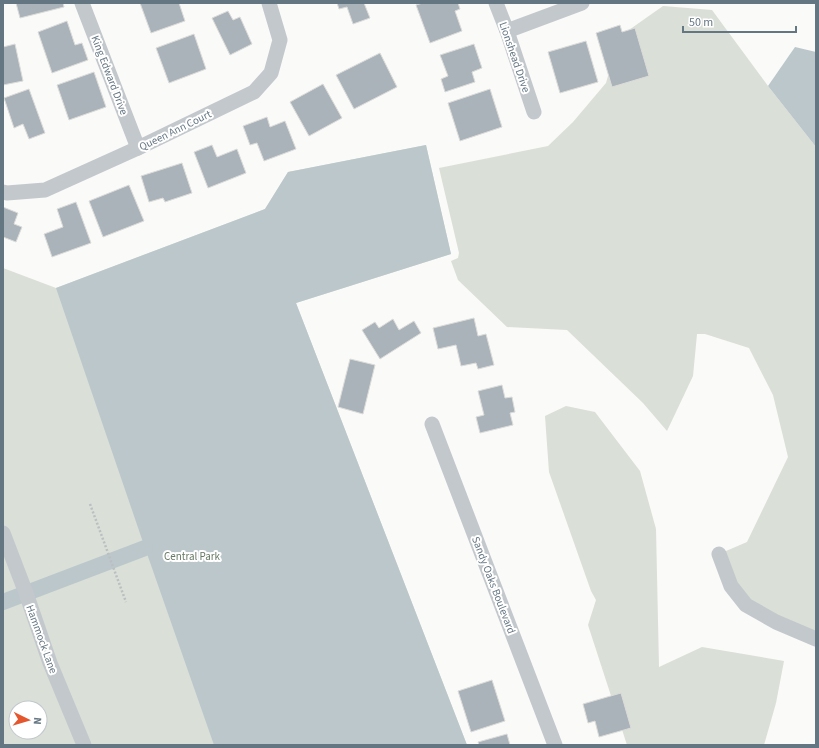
<svg xmlns="http://www.w3.org/2000/svg" width="819" height="748" font-family="'Source Sans 3',sans-serif">
  <style>
    .green { fill: #dadfd7; fill-rule: evenodd }
    .water { fill: #bbc7cb }
    .lines { fill: none; stroke-linecap: round; stroke-linejoin: round }
    .canal { stroke: #bbc7cb; stroke-width: 16 }
    .building { fill: #aab3b9; stroke: #dcdcda }
    .path { stroke: #bbbfc2; stroke-width: 2.5; stroke-dasharray: 2 2; stroke-linecap: butt }
    .minor { stroke: #c3c8cc; stroke-width: 15 }
    .labels { text-anchor: middle; stroke-width: 4; stroke-linejoin: round; paint-order: stroke }
    .street-label { font-size: 11px; fill: #657683; stroke: #fff }
    .park-label { font-size: 11px; fill: #687a64; stroke: #fff }
  </style>
  <rect width="100%" height="100%" fill="#fafaf8"/>
  <!-- green -->
  <g class="green">
    <polygon points="663,6 712,10 768,86 816,147 816,639 746,605 719,554 747,542 788,457 773,395 749,348 705,334 697,334 693,376 667,431 643,403 567,330 507,327 458,280 451,261 458,258 459,253 439,168 548,146 573,122 606,83 619,37"/>
    <path d="M426,145L451,254L296,303L467,745H3V268L56,288L265,209L288,172ZM16,708H40V732H16Z"/>
    <polygon points="566,406 595,412 640,471 656,529 659,667 702,647 784,661 776,703 764,745 627,745 588,625 596,600 591,591 549,472 545,416"/>
  </g>
  <!-- water -->
  <g class="water">
    <polygon points="795,47 816,52 816,147 768,86"/>
    <polygon points="426,145 451,254 296,303 467,745 214,745 145,548 56,288 265,209 288,172"/>
  </g>
  <g class="lines">
    <!-- canal -->
    <polyline class="canal" points="3,602 145,548"/>
  </g>
  <!-- building -->
  <g class="building">
    <polygon points="16,3 63,3 64,7 20,18"/>
    <polygon points="140,3 179,3 185,21 151,33"/>
    <polygon points="337,3 364,3 370,18 353,24 347,7 339,9"/>
    <polygon points="423,3 458,3 460,9 455,11 462,31 430,43 416,5"/>
    <polygon points="228,11 233,20 240,17 252,44 230,55 212,18"/>
    <polygon points="67,21 75,45 82,43 88,60 52,73 38,32"/>
    <polygon points="620,25 622,32 635,28 649,76 612,87 596,33"/>
    <polygon points="194,34 206,69 169,83 156,48"/>
    <polygon points="586,41 598,82 560,93 548,52"/>
    <polygon points="15,44 23,81 3,85 3,47"/>
    <polygon points="474,44 482,68 472,72 475,82 445,92 441,79 448,76 440,55"/>
    <polygon points="380,53 397,87 354,109 336,75"/>
    <polygon points="94,72 106,107 69,120 57,85"/>
    <polygon points="323,84 342,118 309,136 290,102"/>
    <polygon points="29,89 45,133 29,139 23,124 14,128 4,98"/>
    <polygon points="490,89 502,127 460,141 448,103"/>
    <polygon points="267,117 270,127 285,121 296,149 264,161 257,143 250,145 243,126"/>
    <polygon points="212,145 217,157 237,149 246,173 208,188 194,152"/>
    <polygon points="182,163 192,193 165,202 163,198 149,202 141,176"/>
    <polygon points="129,185 144,221 103,237 89,201"/>
    <polygon points="76,202 91,243 52,257 44,234 63,227 57,209"/>
    <polygon points="3,207 18,213 14,224 22,227 16,242 3,237"/>
    <polygon points="474,318 478,336 486,334 494,365 478,369 476,363 461,366 456,345 438,349 433,328"/>
    <polygon points="393,319 399,330 414,321 421,333 380,359 362,330 375,322 379,328"/>
    <polygon points="350,359 375,365 363,414 338,407"/>
    <polygon points="502,385 505,398 512,397 515,412 510,413 513,425 480,433 476,417 484,415 478,391"/>
    <polygon points="492,680 505,721 471,732 458,691"/>
    <polygon points="621,693 631,728 599,737 595,721 588,723 583,704"/>
    <polygon points="507,734 510,745 479,745 478,742"/>
  </g>
  <g class="lines">
    <!-- path -->
    <polyline class="path" points="90,504 126,602"/>
    <!-- minor -->
    <g class="minor">
      <polyline points="82,3 138,148"/>
      <polyline points="496,3 507,31 534,112"/>
      <polyline points="507,31 582,3"/>
      <polyline points="3,192 7,193 45,190 138,148 254,92 271,73 280,40 269,3"/>
      <polyline points="432,424 555,745"/>
      <polyline points="3,533 26,593 50,663 84,745"/>
      <polyline points="719,554 731,586 746,605 776,622 816,639"/>
    </g>
  </g>
  <g class="labels">
    <!-- street labels -->
    <g class="street-label">
      <text transform="translate(515 57) rotate(71)" y="4">Lionshead Drive</text>
      <text transform="translate(110 75) rotate(69)" y="4">King Edward Drive</text>
      <text transform="translate(175 130) rotate(-26)" y="4">Queen Ann Court</text>
      <text transform="translate(494 585) rotate(69)" y="4">Sandy Oaks Boulevard</text>
      <text transform="translate(42 639) rotate(70)" y="4">Hammock Lane</text>
    </g>
    <!-- park labels -->
    <g class="park-label">
      <text x="192" y="560">Central Park</text>
    </g>
  </g>
  <!-- border -->
  <rect width="819" height="748" fill="none" stroke="#657683" stroke-width="8"/>
  <!-- north arrow -->
  <g transform="translate(28 720) rotate(95)"><circle r="19" fill="#ffffff" stroke="#c1c8cd"/>
  <path d="M0-3L7 15L0 10L-7 15Z" fill="#e4572e"/>
  <text y="-6" font-size="11" font-weight="bold" text-anchor="middle" fill="#657683">N</text>
  </g>
  <!-- scale -->
  <path d="M683 26v6h113v-6" fill="none" stroke="#657683" stroke-width="2"/>
  <text x="689" y="26" font-size="12" fill="#657683" stroke="#ffffff" stroke-width="3" paint-order="stroke">50 m</text>
</svg>
